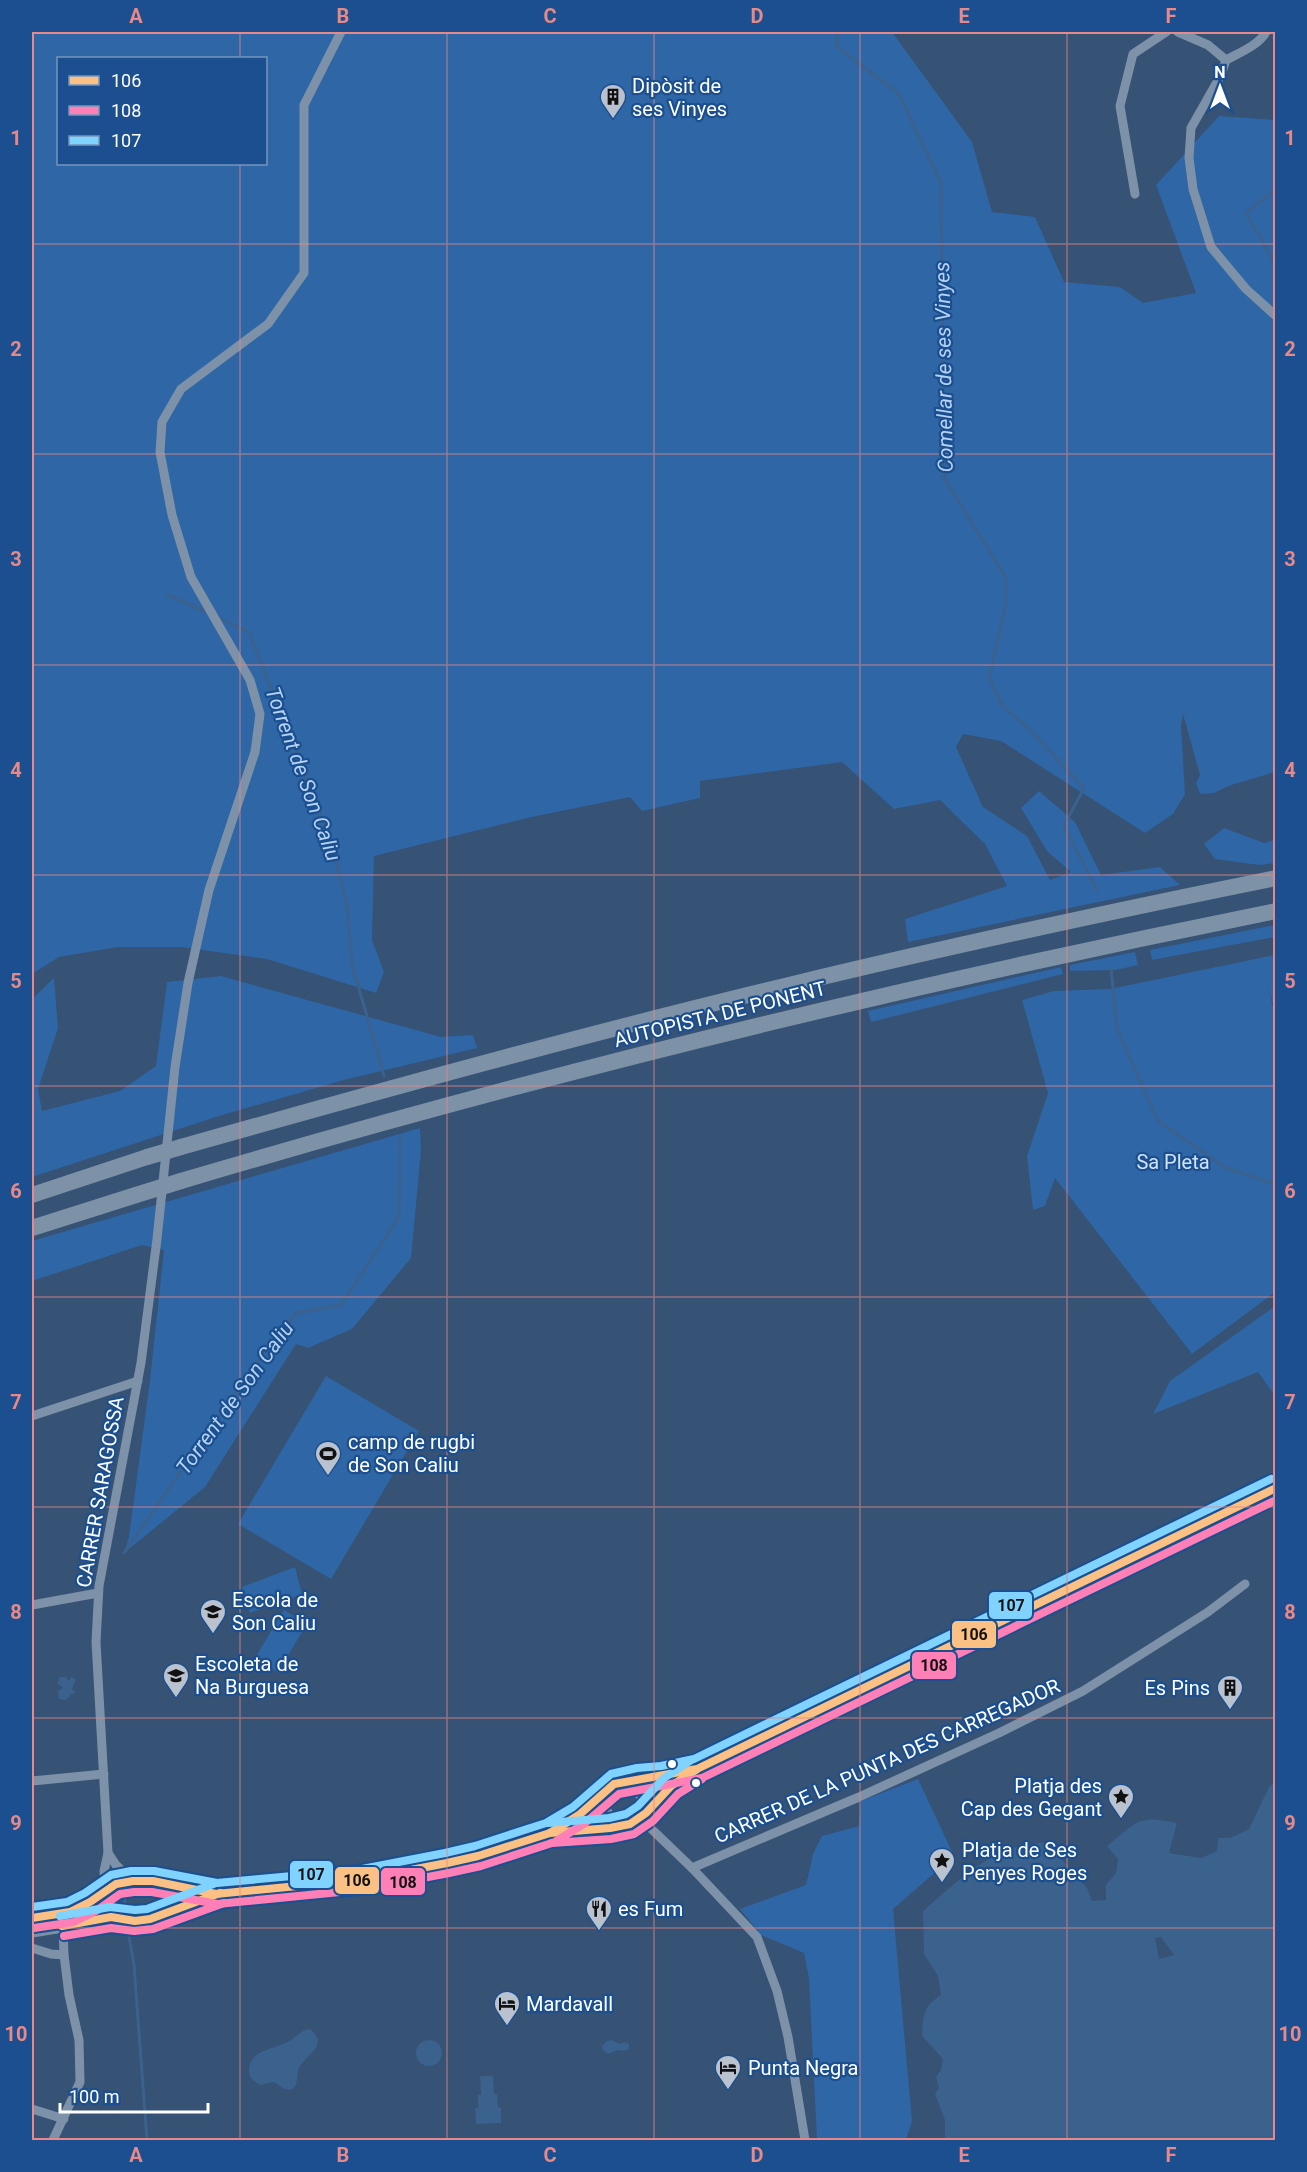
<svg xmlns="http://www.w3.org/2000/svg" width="1307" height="2172" font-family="Roboto,sans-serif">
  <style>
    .green { fill: #2f66a5; fill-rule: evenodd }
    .water { fill: #3b618d; fill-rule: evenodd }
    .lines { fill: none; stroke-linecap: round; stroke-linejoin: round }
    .stream { stroke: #3b618d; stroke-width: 3 }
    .minor { stroke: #7d92a8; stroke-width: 9 }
    .primary { stroke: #7d8ea7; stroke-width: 15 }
    .motorway { stroke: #7e92a7; stroke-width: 16 }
    .motorway-bridge { stroke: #7e92a7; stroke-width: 16 }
    .bus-1-casing { stroke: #1b4f8f; stroke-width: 12 }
    .bus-2-casing { stroke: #1b4f8f; stroke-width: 12 }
    .bus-3-casing { stroke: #1b4f8f; stroke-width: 12 }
    .bus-1 { stroke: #fbc184; stroke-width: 8 }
    .bus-2 { stroke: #ff80b6; stroke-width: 8 }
    .bus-3 { stroke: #80d2ff; stroke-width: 8 }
    .grid { fill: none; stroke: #e88989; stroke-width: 1.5; stroke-opacity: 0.55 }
    .bus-dot { fill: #fff; stroke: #1b4f8f; stroke-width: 2 }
    .labels { text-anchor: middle; stroke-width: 4.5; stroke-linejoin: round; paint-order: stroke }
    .poi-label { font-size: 20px; fill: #fff; stroke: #1b4f8f; text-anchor: start }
    .street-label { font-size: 20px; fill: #fff; stroke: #1b4f8f }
    .park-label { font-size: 20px; fill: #cfe3fa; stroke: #1b4f8f }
    .water-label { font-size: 21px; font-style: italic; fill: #b5d3f5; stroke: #1b4f8f }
    .line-badge { stroke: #1b4f8f; stroke-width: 2 }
    .pale-badge-label { font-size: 16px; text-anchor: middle; font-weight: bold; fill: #111 }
    .neatline { fill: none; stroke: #e88989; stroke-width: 2 }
    .grid-label { font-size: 20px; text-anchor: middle; font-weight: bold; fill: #e88989 }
  </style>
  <rect width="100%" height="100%" fill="#365274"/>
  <!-- green -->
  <g class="green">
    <path d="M32,32H892L972,142L992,212L1035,217L1064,282L1120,287L1143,303L1196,293L1156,185L1219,116L1275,120V772L1231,785L1214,793L1200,794L1196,783L1200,775L1183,714L1181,725L1185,794L1173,814L1145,833L1001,741L963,734L956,747L983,807L1027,836L1050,880L1071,872L1047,851L1021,808L1039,791L1075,822L1101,875L1160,867L1180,885L908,942L905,919L1007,886L985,844L940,800L894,809L842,762L700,781V798L642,811L630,797L527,818L374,856L372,940L384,972L376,993L267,959L181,947H118L59,957L32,974ZM58,58H266V164H58Z"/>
    <polygon points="1224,828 1264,843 1275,840 1275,863 1259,865 1215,859 1204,844"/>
    <polygon points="1275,925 1275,937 1152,960 1150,950"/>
    <polygon points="1135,952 1138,965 1116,970 1070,971 1070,965"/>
    <polygon points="1275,955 1275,1010 1267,986 1276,1017 1275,1292 1192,1354 1055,1178 1045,1206 1033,1210 1027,1156 1048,1093 1022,1000 1054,991 1110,989"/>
    <polygon points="1061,967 1063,974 871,1022 868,1011"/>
    <polygon points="221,976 441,1037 473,1035 477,1048 344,1080 219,1116 32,1177 32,999 54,978 58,1028 38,1089 42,1111 120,1091 156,1066 167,982"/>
    <polygon points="420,1128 421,1150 411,1258 352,1329 308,1348 296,1344 205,1487 124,1553 129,1537 150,1380 164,1250 142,1245 32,1281 32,1241"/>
    <polygon points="1275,1306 1275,1396 1258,1372 1153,1414 1170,1381"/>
    <polygon points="326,1376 419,1431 331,1579 238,1524"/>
    <polygon points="295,1567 302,1594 250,1613 242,1587"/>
    <polygon points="284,1610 307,1624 278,1672 255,1658"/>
    <polygon points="918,1779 954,1856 893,1909 912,2121 906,2140 817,2140 809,1978 804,1953 761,1935 740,1909 806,1885 813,1854 822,1836 859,1826 861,1801"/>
  </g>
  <!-- water -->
  <g class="water">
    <polygon points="60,1677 66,1677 69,1681 71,1677 76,1679 72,1689 76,1693 71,1694 66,1700 59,1699 58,1691 63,1688 60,1685 57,1684"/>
    <path d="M1275,1782V2140H945V2120L935,2094L939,2088L936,2077L941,2070L943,2059L922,2036C923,2016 923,2006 941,1995L938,1976L924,1954L923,1911C951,1887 983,1855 1020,1846C1029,1844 1038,1843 1047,1842L1087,1888L1092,1901L1106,1900V1885L1116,1873L1118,1859L1107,1846C1137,1822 1137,1814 1177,1823L1169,1853L1201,1858L1217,1851L1218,1838H1230L1249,1829L1269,1787ZM1161,1937L1174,1955L1159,1959L1155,1938Z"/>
    <path d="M310,2029C330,2045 306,2054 299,2068C296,2074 299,2086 292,2089C286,2092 279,2085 274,2082L260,2085C254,2081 249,2078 249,2071C249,2048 276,2050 289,2041C297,2037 300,2030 310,2029Z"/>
    <circle cx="429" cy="2053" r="13"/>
    <polygon points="612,2040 619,2044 625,2042 629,2044 629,2049 623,2051 618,2050 608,2054 603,2050 602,2046 607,2041"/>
    <polygon points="480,2076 493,2076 494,2094 497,2094 498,2107 501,2108 501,2123 476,2124 475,2108 478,2108 478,2095 481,2095"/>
  </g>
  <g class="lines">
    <!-- stream -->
    <g class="stream">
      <polyline points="838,32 836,46 899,94 941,183 944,478 1006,578 1006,604 989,677 1002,705 1032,732 1084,788 1064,826 1097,890"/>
      <polyline points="1276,189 1246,213 1276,265"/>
      <polyline points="167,595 207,612"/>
      <polyline points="219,618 249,632 333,848 347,906 352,964 384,1076"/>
      <polyline points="1111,968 1117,1029 1158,1121 1226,1168 1276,1184"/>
      <polyline points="124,1553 263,1354 296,1313 341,1305 399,1217 400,1137"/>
      <polyline points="124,1892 126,1914"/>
      <polyline points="129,1937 134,1965 147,2140"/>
    </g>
    <!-- minor -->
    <g class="minor">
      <polyline points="1178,32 1208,45 1226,60"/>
      <path d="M1266,32C1259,45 1239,53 1226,60L1221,75L1191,128L1189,158L1193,189L1211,247L1246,289L1276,316"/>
      <polyline points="1135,194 1120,106 1133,54 1166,32"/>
      <polyline points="32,1416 138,1381"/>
      <polyline points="32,1605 98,1593"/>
      <polyline points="32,1781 104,1774"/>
      <polyline points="640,1818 692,1868 757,1937 777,1991 788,2037 805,2140"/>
      <polyline points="108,1853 116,1865 133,1881"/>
      <polyline points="692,1868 859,1797 999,1733 1083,1691 1208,1612 1245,1584"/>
      <polyline points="106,1891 104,1871 108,1853 96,1642 99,1586 141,1363 157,1239 175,1067 188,983 209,890 255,752 260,714 250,680 191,577 172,515 160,452 162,422 181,389 268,324 304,273 304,105 341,32"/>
      <polyline points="32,1948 51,1954 64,1955"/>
      <polyline points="32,2109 64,2119"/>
      <polyline points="53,2140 80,2082 79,2040 69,1995 64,1955 63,1926"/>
    </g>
    <!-- primary -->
    <g class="primary">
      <path d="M608,1789C597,1805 604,1822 624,1825"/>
      <polyline points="643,1813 652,1807 668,1789 697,1769 1276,1488"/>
      <polyline points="555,1829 579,1815 614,1784 639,1778 663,1776 688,1771"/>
      <path d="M104,1892V1908L111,1917C150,1928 179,1904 215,1894C230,1890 249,1891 265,1889C295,1887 325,1883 355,1880C415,1873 474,1857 532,1839C545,1835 558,1831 571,1829C594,1827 662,1836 641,1791L629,1782H621"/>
      <path d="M32,1918C51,1917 72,1913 89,1903C98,1898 106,1888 116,1884C143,1873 188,1888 216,1894"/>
      <polyline points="32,1930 111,1917"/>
    </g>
    <!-- motorway -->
    <g class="motorway">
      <path d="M181,1147C383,1090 585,1034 789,985C950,946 1113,911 1276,878"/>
      <path d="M181,1181C541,1074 907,985 1276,911"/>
      <polyline points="32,1195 147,1157"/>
      <polyline points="32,1228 136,1195"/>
    </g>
    <!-- motorway-bridge -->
    <g class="motorway-bridge">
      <polyline points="147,1157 181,1147"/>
      <polyline points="136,1195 181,1181"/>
    </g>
    <defs>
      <g id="bus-1">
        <polyline points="550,1833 610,1828 630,1824 646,1813 671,1786 696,1770"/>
        <polyline points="32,1918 70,1912 90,1902 116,1884 133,1881 153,1881 216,1894 359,1880 447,1863 478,1856 550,1833 579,1815 614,1784 697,1769 1276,1488"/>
        <polyline points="62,1926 111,1917 135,1921 150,1919 220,1893"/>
      </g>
      <g id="bus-2">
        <polyline points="552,1843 611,1839 634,1834 653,1821 678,1794 702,1779"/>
        <polyline points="34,1928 74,1922 96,1911 120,1894 134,1892 152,1892 217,1904 360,1890 449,1873 481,1866 555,1842 585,1823 619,1794 702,1778 1276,1500"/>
        <polyline points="64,1936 111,1928 134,1931 153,1929 224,1903"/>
      </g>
      <g id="bus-3">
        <polyline points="548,1823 609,1818 626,1814 638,1806 664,1778 690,1761"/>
        <polyline points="32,1907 67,1902 85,1893 111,1875 131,1871 154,1871 217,1883 357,1870 445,1853 475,1846 546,1823 573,1807 611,1774 637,1768 661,1766 694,1759 1271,1479"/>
        <polyline points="60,1916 110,1907 135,1910 147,1909 216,1883"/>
      </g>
    </defs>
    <!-- bus-1 casing -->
    <use href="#bus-1" class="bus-1-casing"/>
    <!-- bus-2 casing -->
    <use href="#bus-2" class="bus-2-casing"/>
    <!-- bus-3 casing -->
    <use href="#bus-3" class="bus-3-casing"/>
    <!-- bus-1 -->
    <use href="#bus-1" class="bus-1"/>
    <!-- bus-2 -->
    <use href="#bus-2" class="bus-2"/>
    <!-- bus-3 -->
    <use href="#bus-3" class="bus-3"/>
  </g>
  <!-- grid -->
  <path class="grid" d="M240,32V58M447,32V2140M654,32V2140M860,32V2140M1067,32V2140M240,164V2140M32,244H1276M32,454H1276M32,665H1276M32,875H1276M32,1086H1276M32,1297H1276M32,1507H1276M32,1718H1276M32,1928H1276"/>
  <!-- icons -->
  <defs>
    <symbol id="building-pin" viewBox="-11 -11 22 30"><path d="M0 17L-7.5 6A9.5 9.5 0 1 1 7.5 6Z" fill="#b9c2ce" stroke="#1b4f8f"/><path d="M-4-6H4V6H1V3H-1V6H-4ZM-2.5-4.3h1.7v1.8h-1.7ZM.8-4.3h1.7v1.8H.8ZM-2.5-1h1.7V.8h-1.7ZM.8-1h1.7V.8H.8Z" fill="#111"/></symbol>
    <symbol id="stadium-pin" viewBox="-11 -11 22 30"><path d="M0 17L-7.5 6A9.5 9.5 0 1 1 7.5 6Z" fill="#b9c2ce" stroke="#1b4f8f"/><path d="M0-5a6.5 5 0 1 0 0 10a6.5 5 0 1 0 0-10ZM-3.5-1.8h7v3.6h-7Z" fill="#111"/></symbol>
    <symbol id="school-pin" viewBox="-11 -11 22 30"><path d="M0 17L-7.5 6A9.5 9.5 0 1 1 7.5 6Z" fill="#b9c2ce" stroke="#1b4f8f"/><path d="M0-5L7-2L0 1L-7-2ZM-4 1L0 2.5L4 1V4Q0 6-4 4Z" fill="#111"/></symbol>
    <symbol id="sight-pin" viewBox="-11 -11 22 30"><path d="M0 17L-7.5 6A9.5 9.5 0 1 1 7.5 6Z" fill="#b9c2ce" stroke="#1b4f8f"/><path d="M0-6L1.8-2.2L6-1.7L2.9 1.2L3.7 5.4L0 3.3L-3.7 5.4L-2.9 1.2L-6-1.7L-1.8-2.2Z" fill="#111"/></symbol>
    <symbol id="restaurant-pin" viewBox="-11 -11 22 30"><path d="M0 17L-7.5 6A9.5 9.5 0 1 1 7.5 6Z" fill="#b9c2ce" stroke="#1b4f8f"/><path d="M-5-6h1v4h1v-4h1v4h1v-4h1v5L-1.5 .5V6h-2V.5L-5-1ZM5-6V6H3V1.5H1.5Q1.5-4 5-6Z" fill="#111"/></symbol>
    <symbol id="hotel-pin" viewBox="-11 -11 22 30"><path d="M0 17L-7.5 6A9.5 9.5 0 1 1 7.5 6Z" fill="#b9c2ce" stroke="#1b4f8f"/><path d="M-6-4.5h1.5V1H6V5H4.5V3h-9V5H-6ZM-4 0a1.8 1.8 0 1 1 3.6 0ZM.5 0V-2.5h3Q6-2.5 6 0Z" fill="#111"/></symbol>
  </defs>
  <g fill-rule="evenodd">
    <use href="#building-pin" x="598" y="82" width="30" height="40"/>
    <use href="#stadium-pin" x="313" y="1439" width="30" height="40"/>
    <use href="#school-pin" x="198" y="1597" width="30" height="40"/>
    <use href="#school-pin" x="161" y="1661" width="30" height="40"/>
    <use href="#building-pin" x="1215" y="1673" width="30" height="40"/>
    <use href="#sight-pin" x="1106" y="1782" width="30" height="40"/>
    <use href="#sight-pin" x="927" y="1846" width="30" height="40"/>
    <use href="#restaurant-pin" x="584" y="1894" width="30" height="40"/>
    <use href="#hotel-pin" x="492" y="1989" width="30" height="40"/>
    <use href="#hotel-pin" x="713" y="2053" width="30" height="40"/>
  </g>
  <!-- markers -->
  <g class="bus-dot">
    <circle cx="672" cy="1764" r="5"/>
    <circle cx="696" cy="1783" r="5"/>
  </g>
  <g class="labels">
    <!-- poi labels -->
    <g class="poi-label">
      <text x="632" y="93">Dipòsit de<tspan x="632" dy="23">ses Vinyes</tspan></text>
      <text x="348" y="1449">camp de rugbi<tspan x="348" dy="23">de Son Caliu</tspan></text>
      <text x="232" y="1607">Escola de<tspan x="232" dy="23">Son Caliu</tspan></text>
      <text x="195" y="1671">Escoleta de<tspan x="195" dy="23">Na Burguesa</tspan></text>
      <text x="1210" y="1695" text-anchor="end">Es Pins</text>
      <text x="1102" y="1793" text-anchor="end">Platja des<tspan x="1102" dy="23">Cap des Gegant</tspan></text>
      <text x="962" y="1857">Platja de Ses<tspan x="962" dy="23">Penyes Roges</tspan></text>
      <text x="618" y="1916">es Fum</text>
      <text x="526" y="2011">Mardavall</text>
      <text x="748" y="2075">Punta Negra</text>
    </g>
    <!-- street labels -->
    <g class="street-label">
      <text transform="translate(720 1014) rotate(-14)" y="7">AUTOPISTA DE PONENT</text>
      <text transform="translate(100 1492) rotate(-80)" y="7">CARRER SARAGOSSA</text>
      <text transform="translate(887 1761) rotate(-24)" y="7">CARRER DE LA PUNTA DES CARREGADOR</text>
    </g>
    <!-- park labels -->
    <g class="park-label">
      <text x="1173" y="1169">Sa Pleta</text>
    </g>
    <!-- water labels -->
    <g class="water-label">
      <text transform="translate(944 367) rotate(-91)" y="7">Comellar de ses Vinyes</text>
      <text transform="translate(303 774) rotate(70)" y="7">Torrent de Son Caliu</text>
      <text transform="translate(235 1398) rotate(-54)" y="7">Torrent de Son Caliu</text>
    </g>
  </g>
  <g class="line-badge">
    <rect x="988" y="1591" width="45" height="29" rx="6" fill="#80d2ff"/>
    <rect x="951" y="1620" width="46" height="29" rx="6" fill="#fbc184"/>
    <rect x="911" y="1651" width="46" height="29" rx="6" fill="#ff80b6"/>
    <rect x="289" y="1860" width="45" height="29" rx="6" fill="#80d2ff"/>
    <rect x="334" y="1866" width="46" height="29" rx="6" fill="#fbc184"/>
    <rect x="380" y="1867" width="46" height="29" rx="6" fill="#ff80b6"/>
  </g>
  <g class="pale-badge-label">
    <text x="1011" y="1611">107</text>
    <text x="974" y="1640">106</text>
    <text x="934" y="1671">108</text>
    <text x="311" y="1880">107</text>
    <text x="357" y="1886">106</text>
    <text x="403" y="1888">108</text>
  </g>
  <!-- border -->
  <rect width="1307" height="2172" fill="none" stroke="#1b4f8f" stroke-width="66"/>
  <!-- legend -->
  <rect x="57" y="57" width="210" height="108" fill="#1b4f8f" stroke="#7695bc" stroke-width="1.5"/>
  <rect x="69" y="76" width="30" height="9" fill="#fbc184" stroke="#7695bc" stroke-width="1.5"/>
  <text x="111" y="87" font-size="18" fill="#ffffff">106</text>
  <rect x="69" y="106" width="30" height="9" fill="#ff80b6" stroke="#7695bc" stroke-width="1.5"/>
  <text x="111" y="117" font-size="18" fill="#ffffff">108</text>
  <rect x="69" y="136" width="30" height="9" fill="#80d2ff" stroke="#7695bc" stroke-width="1.5"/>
  <text x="111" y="147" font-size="18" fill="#ffffff">107</text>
  <!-- north arrow -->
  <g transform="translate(1220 87)" stroke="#1b4f8f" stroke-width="4.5" paint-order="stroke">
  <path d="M0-4.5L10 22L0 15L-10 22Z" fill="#ffffff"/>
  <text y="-9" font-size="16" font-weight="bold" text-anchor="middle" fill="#ffffff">N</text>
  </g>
  <!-- scale -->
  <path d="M60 2103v9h148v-9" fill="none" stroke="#ffffff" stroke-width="3"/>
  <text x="69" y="2103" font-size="18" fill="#ffffff" stroke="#1b4f8f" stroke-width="4.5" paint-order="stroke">100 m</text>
  <rect x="33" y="33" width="1241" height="2106" class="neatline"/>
  <g class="grid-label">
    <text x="136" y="23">A</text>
    <text x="343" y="23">B</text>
    <text x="550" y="23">C</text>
    <text x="757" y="23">D</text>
    <text x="964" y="23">E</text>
    <text x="1171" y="23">F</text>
    <text x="16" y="145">1</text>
    <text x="1290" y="145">1</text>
    <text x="16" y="356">2</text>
    <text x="1290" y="356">2</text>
    <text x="16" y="566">3</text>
    <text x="1290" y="566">3</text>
    <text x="16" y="777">4</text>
    <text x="1290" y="777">4</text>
    <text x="16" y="988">5</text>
    <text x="1290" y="988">5</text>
    <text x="16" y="1198">6</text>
    <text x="1290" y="1198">6</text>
    <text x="16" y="1409">7</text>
    <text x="1290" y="1409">7</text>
    <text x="16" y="1619">8</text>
    <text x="1290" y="1619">8</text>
    <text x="16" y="1830">9</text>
    <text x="1290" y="1830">9</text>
    <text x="16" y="2041">10</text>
    <text x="1290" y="2041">10</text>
    <text x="136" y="2162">A</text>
    <text x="343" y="2162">B</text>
    <text x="550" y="2162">C</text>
    <text x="757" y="2162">D</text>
    <text x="964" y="2162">E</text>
    <text x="1171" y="2162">F</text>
  </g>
</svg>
